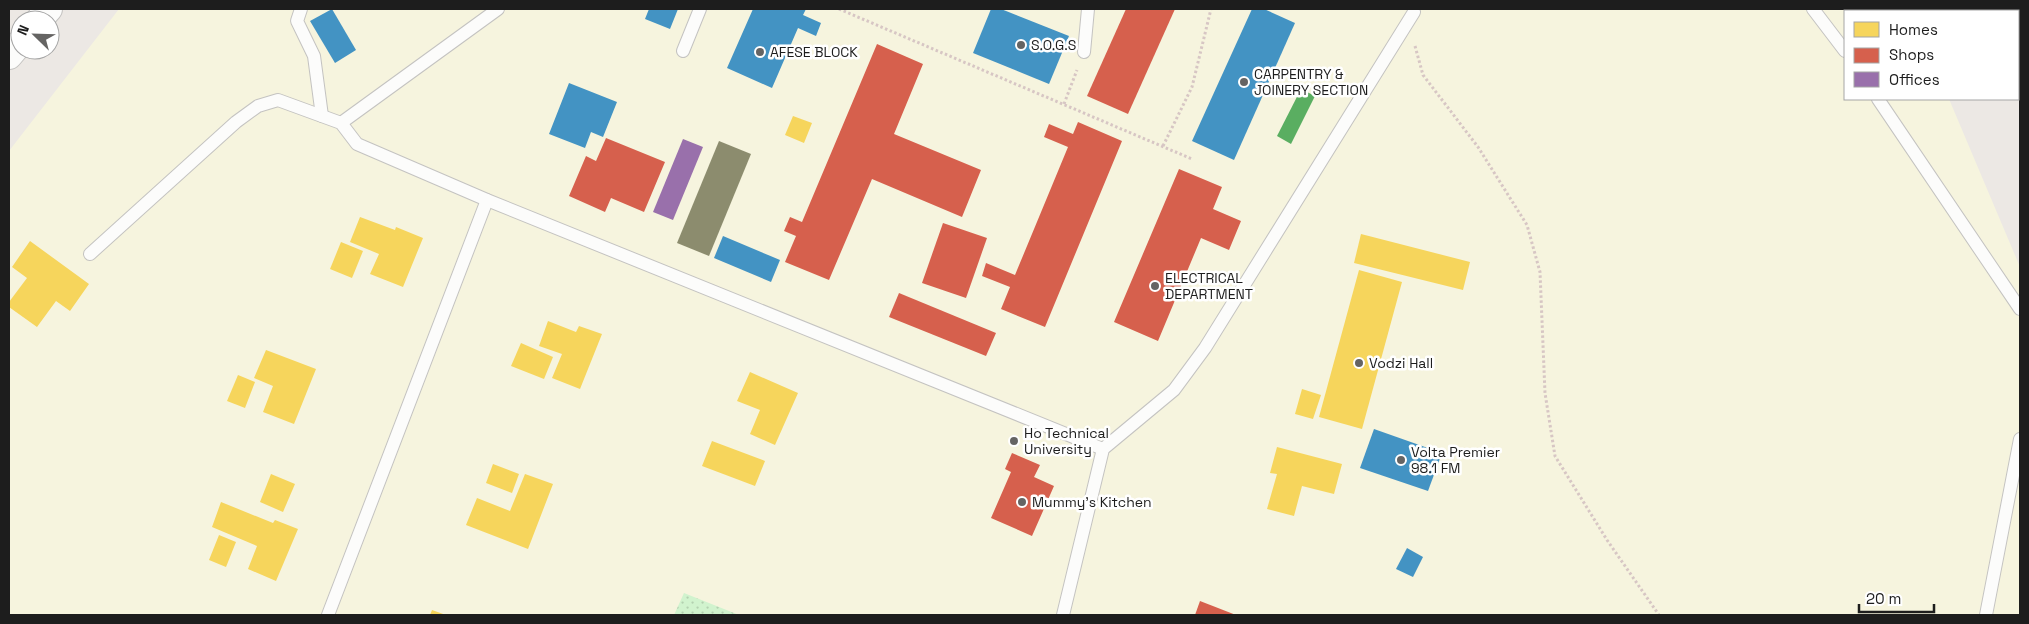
<svg xmlns="http://www.w3.org/2000/svg" width="2029" height="624" font-family="'Space Grotesk',sans-serif">
  <style>
    .education { fill: #f6f4de }
    .park { fill: url(#park-dots) }
    .homes { fill: #f6d55c }
    .shops { fill: #d6604d }
    .offices { fill: #9970ab }
    .schools { fill: #4393c3 }
    .public { fill: #5aae61 }
    .industry { fill: #8c8c6e }
    .lines { fill: none; stroke-linecap: round; stroke-linejoin: round }
    .lane-casing { stroke: #c4c3c1; stroke-width: 14 }
    .street-casing { stroke: #c4c3c1; stroke-width: 28 }
    .path { stroke: #d7c6c4; stroke-width: 3; stroke-dasharray: 2.5 2.5; stroke-linecap: butt }
    .lane { stroke: #fcfcfb; stroke-width: 12 }
    .street { stroke: #fcfcfb; stroke-width: 26 }
    .poi-dot { fill: #656463; stroke: #fff; stroke-width: 2 }
    .labels { text-anchor: middle; stroke-width: 5; stroke-linejoin: round; paint-order: stroke }
    .poi-label { font-size: 14px; fill: #1d1d1d; stroke: #fff; text-anchor: start }
  </style>
  <defs>
    <pattern id="park-dots" width="8" height="8" patternUnits="userSpaceOnUse" patternTransform="scale(1.25)"><rect width="8" height="8" fill="#d1f3ce"/><path d="M2 2h.1M6 6h.1" fill="none" stroke="#b3d0b0" stroke-width="1.8" stroke-linecap="round"/></pattern>
  </defs>
  <rect width="100%" height="100%" fill="#ece8e4"/>
  <!-- education -->
  <polygon class="education" points="119,9 1910,9 1911,11 1845,11 1845,99 1949,99 2020,267 2020,615 9,615 9,151"/>
  <!-- park -->
  <polygon class="park" points="684,593 739,615 674,615"/>
  <!-- homes -->
  <g class="homes">
    <polygon points="793,116 812,123 804,143 785,135"/>
    <polygon points="360,217 395,230 396,227 423,238 403,287 370,274 379,254 350,242"/>
    <polygon points="1361,234 1470,262 1463,290 1354,263"/>
    <polygon points="30,241 89,284 70,311 56,301 37,327 9,307 9,302 27,278 12,267"/>
    <polygon points="341,242 363,251 352,278 330,269"/>
    <polygon points="1359,270 1402,282 1362,429 1319,417"/>
    <polygon points="548,321 576,332 579,326 602,334 580,389 552,378 562,354 539,346"/>
    <polygon points="521,343 553,357 544,379 511,366"/>
    <polygon points="266,350 316,369 294,424 263,412 273,386 254,378"/>
    <polygon points="750,372 798,393 775,445 750,434 760,410 737,401"/>
    <polygon points="238,375 255,382 245,408 227,401"/>
    <polygon points="1302,389 1321,395 1313,419 1295,414"/>
    <polygon points="712,441 765,461 755,486 702,466"/>
    <polygon points="1277,447 1342,464 1334,494 1302,486 1294,516 1267,509 1277,474 1270,473"/>
    <polygon points="493,464 519,474 512,493 486,483"/>
    <polygon points="271,474 295,484 283,512 260,502"/>
    <polygon points="525,474 553,484 528,549 466,525 477,498 510,511"/>
    <polygon points="221,502 273,523 275,520 298,529 276,581 248,569 257,546 212,527"/>
    <polygon points="219,535 236,542 226,567 209,560"/>
    <polygon points="432,610 446,615 430,615"/>
  </g>
  <!-- shops -->
  <g class="shops">
    <polygon points="1126,9 1175,9 1128,114 1087,96"/>
    <polygon points="877,44 923,64 894,134 981,170 962,217 872,179 829,280 785,262 796,236 784,231 790,217 802,222"/>
    <polygon points="1078,122 1122,141 1045,327 1001,309 1010,287 982,276 986,263 1015,275 1068,147 1044,137 1049,124 1073,134"/>
    <polygon points="606,138 665,162 644,212 611,198 605,212 569,196 586,156 596,161"/>
    <polygon points="1179,169 1222,187 1213,209 1241,221 1229,250 1201,238 1158,341 1114,322"/>
    <polygon points="943,223 987,238 966,298 922,283"/>
    <polygon points="899,293 996,333 986,356 889,317"/>
    <polygon points="1012,453 1040,465 1034,477 1054,486 1032,536 991,518 1011,472 1005,469"/>
    <polygon points="1200,601 1236,615 1195,615"/>
  </g>
  <!-- offices -->
  <polygon class="offices" points="683,139 703,147 673,220 653,212"/>
  <!-- schools -->
  <g class="schools">
    <polygon points="332,9 356,50 335,63 310,21"/>
    <polygon points="649,9 678,9 670,29 645,19"/>
    <polygon points="753,9 806,9 803,15 821,23 816,36 798,28 772,88 727,68"/>
    <polygon points="991,9 1001,9 1069,36 1049,84 973,53"/>
    <polygon points="1252,9 1264,9 1295,23 1234,160 1192,141"/>
    <polygon points="569,83 617,102 603,137 591,132 585,148 549,134"/>
    <polygon points="723,236 780,260 771,282 714,258"/>
    <polygon points="1374,429 1442,453 1428,491 1360,468"/>
    <polygon points="1407,548 1423,557 1413,577 1396,569"/>
  </g>
  <!-- public -->
  <polygon class="public" points="1301,89 1315,96 1291,144 1277,136"/>
  <!-- industry -->
  <polygon class="industry" points="719,141 751,154 709,256 677,243"/>
  <g class="lines">
    <defs>
      <g id="lane">
        <polyline points="301,9 297,21 314,56 322,116"/>
        <polyline points="1813,9 1845,51"/>
        <polyline points="683,51 700,9"/>
        <polyline points="1084,52 1088,9"/>
        <polyline points="1878,99 2020,309"/>
        <polyline points="341,123 498,9"/>
        <polyline points="90,254 236,122 258,106 278,100 341,123 357,144 487,200 1103,449"/>
        <polyline points="328,615 487,200"/>
        <polyline points="1063,615 1103,449 1174,390 1205,348 1414,12"/>
        <polyline points="1986,615 2020,439"/>
      </g>
      <g id="street">
        <polyline points="39,20 49,9"/>
        <polyline points="9,56 20,43"/>
      </g>
    </defs>
    <!-- lane casing -->
    <use href="#lane" class="lane-casing"/>
    <!-- street casing -->
    <use href="#street" class="street-casing"/>
    <!-- path -->
    <g class="path">
      <polyline points="839,9 1192,159"/>
      <polyline points="1415,46 1423,75 1478,147 1527,225 1540,272 1545,393 1555,456 1607,540 1659,615"/>
      <polyline points="1064,104 1077,70"/>
      <polyline points="1163,146 1192,87 1211,9"/>
    </g>
    <!-- lane -->
    <use href="#lane" class="lane"/>
    <!-- street -->
    <use href="#street" class="street"/>
  </g>
  <!-- markers -->
  <g class="poi-dot">
    <circle cx="1021" cy="45" r="5"/>
    <circle cx="760" cy="52" r="5"/>
    <circle cx="1244" cy="82" r="5"/>
    <circle cx="1155" cy="286" r="5"/>
    <circle cx="1359" cy="363" r="5"/>
    <circle cx="1014" cy="441" r="5"/>
    <circle cx="1401" cy="460" r="5"/>
    <circle cx="1022" cy="502" r="5"/>
  </g>
  <g class="labels">
    <!-- poi labels -->
    <g class="poi-label">
      <text x="1031" y="50">S.O.G.S</text>
      <text x="770" y="57">AFESE BLOCK</text>
      <text x="1254" y="79">CARPENTRY &amp;<tspan x="1254" dy="16">JOINERY SECTION</tspan></text>
      <text x="1165" y="283">ELECTRICAL<tspan x="1165" dy="16">DEPARTMENT</tspan></text>
      <text x="1369" y="368">Vodzi Hall</text>
      <text x="1024" y="438">Ho Technical<tspan x="1024" dy="16">University</tspan></text>
      <text x="1411" y="457">Volta Premier<tspan x="1411" dy="16">98.1 FM</tspan></text>
      <text x="1032" y="507">Mummy’s Kitchen</text>
    </g>
  </g>
  <!-- border -->
  <rect width="2029" height="624" fill="none" stroke="#1d1d1d" stroke-width="20"/>
  <!-- legend -->
  <rect x="1844" y="10" width="175" height="90" fill="#ffffff" stroke="#a5a5a5"/>
  <rect x="1854" y="22" width="25" height="15" fill="#f6d55c" stroke="#a5a5a5"/>
  <text x="1889" y="35" font-size="15" fill="#1d1d1d">Homes</text>
  <rect x="1854" y="48" width="25" height="15" fill="#d6604d" stroke="#a5a5a5"/>
  <text x="1889" y="60" font-size="15" fill="#1d1d1d">Shops</text>
  <rect x="1854" y="72" width="25" height="15" fill="#9970ab" stroke="#a5a5a5"/>
  <text x="1889" y="85" font-size="15" fill="#1d1d1d">Offices</text>
  <!-- north arrow -->
  <g transform="translate(35 35) rotate(293)"><circle r="24" fill="#ffffff" stroke="#a5a5a5"/>
  <path d="M0-4L9 19L0 12L-9 19Z" fill="#656463"/>
  <text y="-8" font-size="14" font-weight="bold" text-anchor="middle" fill="#1d1d1d">N</text>
  </g>
  <!-- scale -->
  <path d="M1859 604v8h75v-8" fill="none" stroke="#1d1d1d" stroke-width="2.5"/>
  <text x="1866" y="604" font-size="15" fill="#1d1d1d" stroke="#ffffff" stroke-width="4" paint-order="stroke">20 m</text>
</svg>
